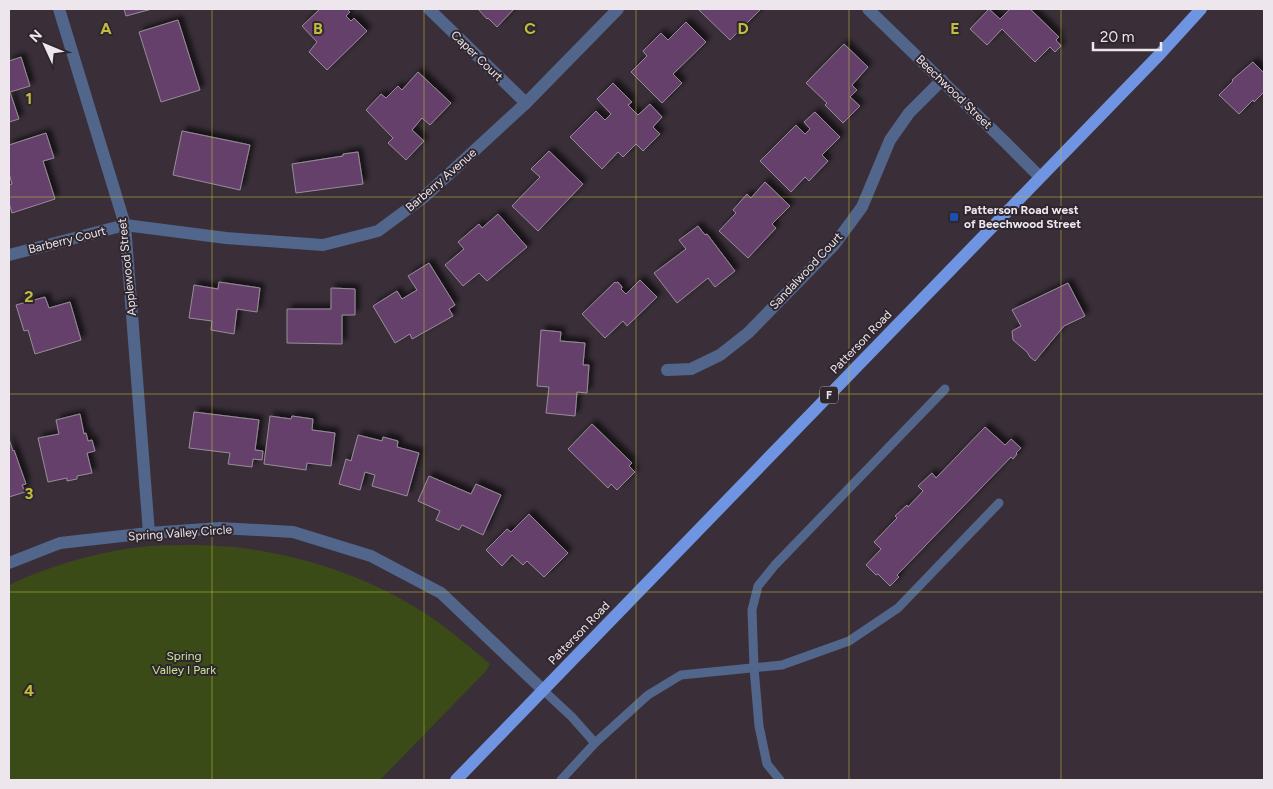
<svg xmlns="http://www.w3.org/2000/svg" width="1273" height="789" font-family="Figtree,sans-serif">
  <style>
    .green { fill: #3a4b17 }
    .building { fill: #653f6a; stroke: #978d99; filter: url(#shadow) }
    .lines { fill: none; stroke-linecap: round; stroke-linejoin: round }
    .service { stroke: #52658b; stroke-width: 9 }
    .minor { stroke: #52658b; stroke-width: 12 }
    .primary { stroke: #6f95e2; stroke-width: 12 }
    .grid { fill: none; stroke: #c3bd3f; stroke-width: 1; stroke-opacity: 0.55 }
    .transit-dot { fill: #1a4fb4; stroke: #2f262e; stroke-width: 2 }
    .labels { text-anchor: middle; stroke-width: 4; stroke-linejoin: round; paint-order: stroke }
    .shield { fill: #2f262e; stroke: #b4acb3; stroke-width: 1 }
    .shield-label { font-size: 11px; font-weight: bold; fill: #ede6ec }
    .street-label { font-size: 12px; fill: #ede6ec; stroke: #2f262e }
    .poi-label { font-size: 12px; font-weight: bold; fill: #ede6ec; stroke: #2f262e; text-anchor: start }
    .park-label { font-size: 12px; fill: #c7e793; stroke: #2f262e }
    .grid-label { font-size: 16px; text-anchor: middle; font-weight: bold; fill: #c3bd3f; stroke: #2f262e; stroke-width: 4; stroke-linejoin: round; paint-order: stroke }
  </style>
  <defs>
    <filter id="shadow"><feDropShadow dx="4.5" dy="-4.5" stdDeviation="2.5" flood-color="#0009"/></filter>
  </defs>
  <rect width="100%" height="100%" fill="#3a2f39"/>
  <!-- green -->
  <path class="green" d="M200,545C214,546 228,546 242,548C303,556 362,575 415,607C442,623 466,644 490,664L486,671L380,780H9V585C51,565 104,550 150,546C167,545 184,545 200,545Z"/>
  <!-- building -->
  <g class="building">
    <polygon points="124,9 152,9 126,16"/>
    <polygon points="320,9 347,9 350,12 346,16 351,21 354,18 367,31 327,70 309,52 317,42 302,26"/>
    <polygon points="478,9 514,9 497,27 488,18 487,19"/>
    <polygon points="698,9 761,9 730,40"/>
    <polygon points="989,9 1000,19 1010,9 1030,9 1059,37 1056,40 1061,46 1055,52 1050,47 1035,62 1002,29 987,45 970,29"/>
    <polygon points="178,20 200,90 161,102 139,32"/>
    <polygon points="686,22 706,42 673,74 682,83 662,103 631,72 647,56 643,51 661,33 668,40"/>
    <polygon points="844,44 868,67 852,85 857,90 850,97 860,106 843,123 825,105 827,103 806,83"/>
    <polygon points="21,57 30,86 10,92 19,119 9,122 9,61"/>
    <polygon points="1253,62 1264,73 1264,92 1254,102 1253,100 1239,114 1219,95 1233,81 1232,80"/>
    <polygon points="418,72 451,103 430,125 422,118 412,130 424,141 406,160 388,143 393,138 366,110 381,94 386,98 398,86 402,90"/>
    <polygon points="613,83 632,102 628,105 638,115 650,104 662,117 653,127 660,134 643,151 636,144 623,157 618,152 602,169 570,137 596,111 605,120 611,114 597,99"/>
    <polygon points="815,112 840,137 822,155 828,161 809,181 805,177 791,192 760,161 796,125 805,134 810,129 804,122"/>
    <polygon points="182,131 250,145 240,190 173,175"/>
    <polygon points="46,133 54,158 43,161 55,199 12,213 9,203 9,185 12,184 9,173 9,145"/>
    <polygon points="549,151 583,184 538,231 512,206 540,177 531,169"/>
    <polygon points="358,152 363,184 296,193 292,164 343,156 343,154"/>
    <polygon points="765,182 790,206 772,224 776,228 748,258 719,231 736,213 733,210 747,194 751,198"/>
    <polygon points="498,214 527,247 487,281 479,273 463,286 445,265 464,249 458,242 479,224 482,228"/>
    <polygon points="698,226 705,235 707,234 735,271 715,287 708,278 677,303 654,273 686,249 679,240"/>
    <polygon points="429,263 455,305 449,309 453,316 412,339 410,334 395,343 373,306 397,291 402,299 417,290 408,276"/>
    <polygon points="640,280 657,297 627,326 623,321 605,338 582,314 615,282 616,283 618,282 622,287 621,289 626,294"/>
    <polygon points="219,282 260,288 257,312 237,309 234,334 211,330 212,321 189,318 194,285 218,289"/>
    <polygon points="1068,283 1085,316 1064,326 1035,361 1030,357 1027,352 1013,340 1012,331 1021,326 1012,310"/>
    <polygon points="331,288 355,289 355,315 342,315 342,344 287,343 287,309 331,309"/>
    <polygon points="45,297 49,308 70,302 81,340 35,354 28,330 24,331 16,305"/>
    <polygon points="541,330 561,332 560,341 585,343 583,365 589,365 587,393 577,392 575,416 546,413 549,387 537,386"/>
    <polygon points="194,412 259,420 255,450 263,451 262,460 253,459 252,467 228,464 230,453 189,448"/>
    <polygon points="80,414 84,434 86,433 88,441 92,440 95,451 87,453 92,473 77,476 77,479 67,481 67,478 48,482 38,438 59,434 56,420"/>
    <polygon points="270,416 291,419 292,416 313,419 312,430 335,433 331,466 307,463 306,470 264,464"/>
    <polygon points="592,424 632,463 629,466 635,472 617,490 611,484 608,488 568,449"/>
    <polygon points="985,427 1005,445 1011,439 1021,448 1016,453 1017,454 1013,459 1011,457 897,575 899,577 890,586 878,574 876,575 866,565 881,549 874,542 897,518 895,516 907,505 908,507 923,491 918,486 932,473 936,478"/>
    <polygon points="358,435 382,441 383,437 398,441 397,447 419,453 407,496 372,486 375,475 365,472 360,490 339,484 346,459 351,461"/>
    <polygon points="9,439 13,451 14,450 26,484 22,485 25,492 9,497"/>
    <polygon points="429,476 471,494 476,484 501,495 483,535 462,525 459,530 436,520 440,511 418,501"/>
    <polygon points="529,514 568,553 544,577 527,561 523,565 512,555 502,566 486,550 507,529 511,532"/>
  </g>
  <g class="lines">
    <!-- service -->
    <g class="service">
      <polyline points="543,690 572,717 595,743"/>
      <polyline points="561,780 595,743 648,695 681,675 782,665 849,641 898,608 999,503"/>
      <polyline points="780,780 767,764 759,726 754,668 752,610 758,586 775,565 945,389"/>
    </g>
    <!-- minor -->
    <g class="minor">
      <polyline points="59,9 125,225 149,533"/>
      <polyline points="429,9 526,103"/>
      <polyline points="868,9 1005,142 1040,177"/>
      <polyline points="9,255 125,225 226,238 323,245 378,231 424,197 526,103 618,9"/>
      <polyline points="667,370 691,369 720,355 748,333 834,245 862,207 890,140 909,113 942,80"/>
      <polyline points="9,563 60,543 149,533 220,528 293,532 371,556 441,593 543,690"/>
    </g>
    <!-- primary -->
    <polyline class="primary" points="456,780 1160,54 1201,9"/>
  </g>
  <!-- grid -->
  <path class="grid" d="M212,9V780M424,9V780M636,9V780M849,9V780M1061,9V780M9,197H1264M9,394H1264M9,592H1264"/>
  <!-- markers -->
  <rect class="transit-dot" x="949" y="212" width="10" height="10" rx="2.5"/>
  <g class="labels">
    <!-- shield labels -->
    <rect class="shield" x="820" y="386.5" width="18" height="17" rx="4"/>
    <g class="shield-label">
      <text x="829" y="399">F</text>
    </g>
    <!-- street labels -->
    <g class="street-label">
      <text transform="translate(477 56) rotate(44)" y="4">Caper Court</text>
      <text transform="translate(954 92) rotate(44)" y="4">Beechwood Street</text>
      <text transform="translate(441 180) rotate(-41)" y="4">Barberry Avenue</text>
      <text transform="translate(67 240) rotate(-14)" y="4">Barberry Court</text>
      <text transform="translate(127 267) rotate(-96)" y="4">Applewood Street</text>
      <text transform="translate(806 271) rotate(-47)" y="4">Sandalwood Court</text>
      <text transform="translate(861 342) rotate(-46)" y="4">Patterson Road</text>
      <text transform="translate(180 533) rotate(-4)" y="4">Spring Valley Circle</text>
      <text transform="translate(579 633) rotate(-46)" y="4">Patterson Road</text>
    </g>
    <!-- poi labels -->
    <g class="poi-label">
      <text x="964" y="214">Patterson Road west<tspan x="964" dy="14">of Beechwood Street</tspan></text>
    </g>
    <!-- park labels -->
    <g class="park-label">
      <text x="184" y="660">Spring<tspan x="184" dy="14">Valley I Park</tspan></text>
    </g>
  </g>
  <g class="grid-label">
    <text x="106" y="34">A</text>
    <text x="318" y="34">B</text>
    <text x="530" y="34">C</text>
    <text x="743" y="34">D</text>
    <text x="955" y="34">E</text>
    <text x="29" y="104">1</text>
    <text x="29" y="302">2</text>
    <text x="29" y="499">3</text>
    <text x="29" y="696">4</text>
  </g>
  <!-- border -->
  <rect width="1273" height="789" fill="none" stroke="#ede6ec" stroke-width="20"/>
  <!-- north arrow -->
  <g transform="translate(45 45) rotate(314)" stroke="#2f262e" stroke-width="4" paint-order="stroke">
  <path d="M0-4L9 19L0 12L-9 19Z" fill="#ede6ec"/>
  <text y="-8" font-size="14" font-weight="bold" text-anchor="middle" fill="#ede6ec">N</text>
  </g>
  <!-- scale -->
  <path d="M1093 42v8h68v-8" fill="none" stroke="#ede6ec" stroke-width="2.5"/>
  <text x="1100" y="42" font-size="15" fill="#ede6ec" stroke="#2f262e" stroke-width="4" paint-order="stroke">20 m</text>
</svg>
